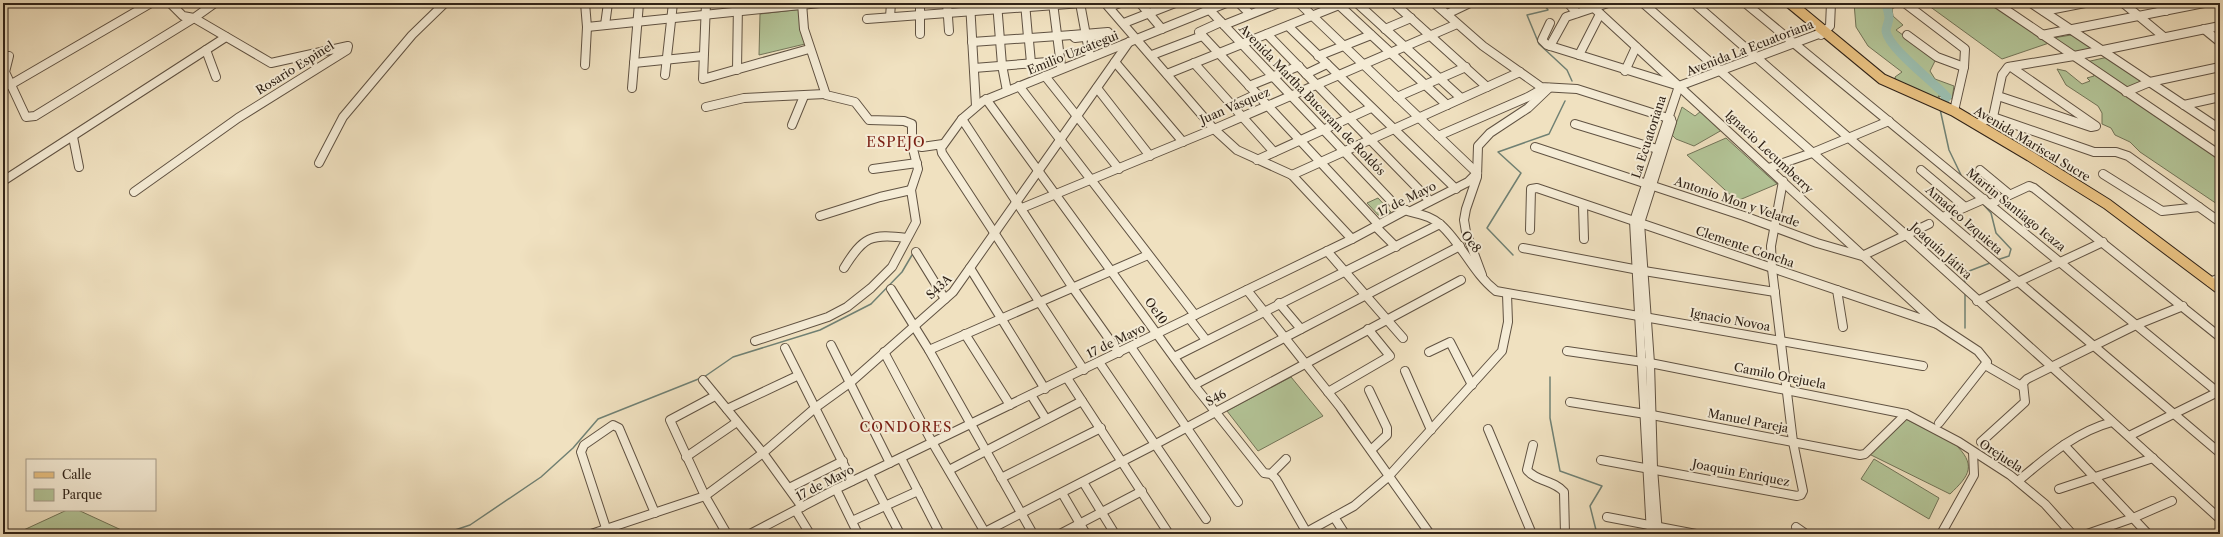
<svg xmlns="http://www.w3.org/2000/svg" width="2223" height="537" font-family="'Libre Caslon Text',serif">
  <style>
    .green { fill: #b3c497; stroke: #727458 }
    .lines { fill: none; stroke-linecap: round; stroke-linejoin: round }
    .stream { stroke: #708073; stroke-width: 1.5 }
    .river { stroke: #9bbeaf; stroke-width: 9 }
    .minor-casing { stroke: #605242; stroke-width: 10 }
    .major-casing { stroke: #302318; stroke-width: 12 }
    .minor { stroke: #f5ecd6; stroke-width: 8 }
    .major { stroke: #e8c080; stroke-width: 10 }
    .labels { text-anchor: middle; stroke-width: 4; stroke-linejoin: round; paint-order: stroke }
    .street-label { font-size: 12px; fill: #302318; stroke: #f5ecd6 }
    .quarter-label { font-size: 14px; letter-spacing: 1px; fill: #7a1f14; stroke: #f5ecd6 }
  </style>
  <rect width="100%" height="100%" fill="#f0e1c0"/>
  <filter id="stains"><feTurbulence type="fractalNoise" baseFrequency=".005" numOctaves="4"/><feColorMatrix values="0 0 0 0 .2 0 0 0 0 .09 0 0 0 0 .02 0 0 0 .5 -.17"/></filter>
  <radialGradient id="worn" r=".72"><stop offset=".6" stop-color="#630" stop-opacity="0"/><stop offset="1" stop-color="#630" stop-opacity=".3"/></radialGradient>
  <!-- green -->
  <g class="green">
    <polygon points="1854,3 1900,3 1901,4 1892,9 1893,16 1903,25 1896,30 1936,59 1930,71 1935,79 1954,86 1952,99 1938,96 1941,100 1896,82 1895,77 1902,72 1868,46 1856,27"/>
    <polygon points="1925,3 1992,3 2049,43 2002,59"/>
    <polygon points="803,9 805,44 759,55 760,14"/>
    <polygon points="2077,34 2102,51 2074,56 2047,39"/>
    <polygon points="2108,57 2145,81 2126,89 2086,62"/>
    <polygon points="2057,69 2066,71 2082,84 2090,81 2087,78 2094,76 2093,72 2220,157 2220,206 2140,152 2130,142 2115,135 2111,128 2102,124 2102,113 2098,106 2066,85"/>
    <polygon points="1682,107 1695,116 1701,111 1722,130 1694,146 1676,139 1672,135"/>
    <polygon points="1726,138 1777,184 1737,201 1687,155"/>
    <polygon points="1378,198 1391,212 1380,217 1367,203"/>
    <polygon points="1291,377 1323,416 1258,451 1227,411"/>
    <path d="M1906,419L1954,443C1977,465 1970,475 1950,494L1867,453Z"/>
    <polygon points="1874,459 1939,498 1929,519 1861,479"/>
    <polygon points="67,510 78,510 130,534 15,534"/>
  </g>
  <g class="lines">
    <!-- stream -->
    <g class="stream">
      <polyline points="1543,3 1548,10 1527,15 1539,44 1567,70 1572,81"/>
      <polyline points="1940,109 1949,150 1962,177"/>
      <polyline points="1982,203 1991,213 1996,233 2011,249 2009,256 1997,260"/>
      <polyline points="1513,255 1487,228 1521,173 1498,152 1549,134 1565,101"/>
      <polyline points="1965,283 1964,273 1990,263"/>
      <polyline points="1965,293 1965,328"/>
      <polyline points="704,377 733,357 820,330 871,304 902,272 912,255"/>
      <polyline points="1550,377 1550,418 1560,471 1602,486 1590,506 1597,534"/>
      <polyline points="423,534 449,532 470,525 541,477 573,448 598,419 701,378"/>
    </g>
    <!-- river -->
    <path class="river" d="M1886,3C1887,8 1889,14 1889,18C1889,22 1886,27 1886,31C1889,49 1933,81 1947,97L1943,102"/>
    <defs>
      <g id="minor">
        <polyline points="170,3 183,16 194,18 215,3"/>
        <polyline points="585,3 587,27 585,65"/>
        <polyline points="706,3 703,79 809,49"/>
        <polyline points="920,3 920,34"/>
        <polyline points="947,3 949,31"/>
        <polyline points="970,3 976,106"/>
        <polyline points="997,3 1002,65 1007,91"/>
        <polyline points="1025,3 1028,37"/>
        <polyline points="1053,3 1061,66"/>
        <polyline points="1080,3 1090,57"/>
        <polyline points="1105,3 1214,129 1237,150 1292,175 1352,239"/>
        <polyline points="1140,3 1162,29"/>
        <path d="M1203,3L1396,206C1410,215 1427,212 1441,225C1462,244 1473,273 1496,291L1923,366"/>
        <polyline points="1239,3 1250,14"/>
        <polyline points="1299,3 1477,173"/>
        <polyline points="1357,3 1461,98"/>
        <polyline points="1394,3 1487,87"/>
        <polyline points="1434,3 1483,46 1541,87 1577,89 1671,119"/>
        <polyline points="1568,3 1577,13"/>
        <polyline points="1643,3 1906,235 2220,519"/>
        <polyline points="1694,3 1849,138 2220,453"/>
        <polyline points="1745,3 2220,394"/>
        <polyline points="1996,3 2220,155"/>
        <polyline points="2031,3 2220,129"/>
        <polyline points="2123,3 2164,37"/>
        <polyline points="2156,3 2166,11"/>
        <polyline points="1906,4 1965,49 1964,67 1954,111"/>
        <polyline points="1339,5 1447,105"/>
        <polyline points="1109,7 1120,3"/>
        <polyline points="2044,11 2085,3"/>
        <polyline points="1447,14 1470,3"/>
        <polyline points="890,17 891,3"/>
        <polyline points="867,19 1082,3"/>
        <polyline points="1221,22 1199,32 1379,225"/>
        <polyline points="1124,23 1175,3"/>
        <polyline points="1550,23 1542,40 1547,45 1676,85"/>
        <polyline points="605,25 608,3"/>
        <polyline points="1224,25 1279,3"/>
        <polyline points="1288,26 1456,189"/>
        <polyline points="587,27 820,3"/>
        <polyline points="1385,29 1411,18"/>
        <polyline points="2204,29 2220,42"/>
        <polygon points="1108,32 1110,34 1075,38 1072,35"/>
        <polyline points="1267,34 1430,201"/>
        <polyline points="1821,35 1830,26 1831,3"/>
        <polyline points="1907,35 1937,57 1964,67"/>
        <polyline points="2042,35 2204,3"/>
        <polyline points="1029,41 1031,63"/>
        <polyline points="972,42 1072,35"/>
        <polyline points="1550,46 1566,17 1608,3"/>
        <polyline points="206,50 216,77"/>
        <polyline points="1152,55 1202,36"/>
        <polyline points="1579,55 1600,14"/>
        <polyline points="9,56 5,72 26,117 35,116 194,18 271,63 348,46 347,50 238,118 134,192"/>
        <polyline points="1318,56 1371,35"/>
        <polyline points="1115,62 1183,142"/>
        <polyline points="634,63 703,56"/>
        <polyline points="1194,63 1274,152"/>
        <polyline points="974,68 1060,61"/>
        <polyline points="737,70 738,3"/>
        <polyline points="1625,71 1636,47"/>
        <polyline points="1167,74 1344,3"/>
        <polyline points="1306,74 1327,64"/>
        <polyline points="665,75 673,3"/>
        <polyline points="1045,76 1119,169"/>
        <polyline points="10,85 151,3"/>
        <polyline points="1019,86 1195,315"/>
        <polyline points="1249,86 1299,66"/>
        <polyline points="632,88 639,3"/>
        <polyline points="1097,88 1150,156"/>
        <polyline points="2126,92 2150,82 2220,67"/>
        <polyline points="1998,96 2091,127 2096,126 2011,67"/>
        <polyline points="1397,97 1466,67"/>
        <polyline points="986,99 1194,385 1264,473 1271,474 1276,479 1307,533"/>
        <polyline points="1233,105 1257,94"/>
        <polyline points="2184,105 2220,97"/>
        <polyline points="706,107 744,98 825,94"/>
        <polyline points="1993,117 2094,152 2116,152 2128,156 2220,222"/>
        <polyline points="962,119 1073,288 1119,353"/>
        <polyline points="1575,124 1657,149"/>
        <polyline points="1976,124 1993,117 2002,75 2008,67 2074,56 2220,26"/>
        <polyline points="792,125 804,96"/>
        <polyline points="1438,136 1528,97 1544,88"/>
        <polyline points="73,137 79,167"/>
        <polyline points="912,145 922,147 943,144"/>
        <polyline points="1535,147 1744,216 1817,243 1862,256 1929,224"/>
        <polyline points="1257,160 1371,108"/>
        <polyline points="319,163 343,117 412,35 445,3"/>
        <polyline points="1769,168 1812,153 1889,121"/>
        <polyline points="873,169 917,163"/>
        <polyline points="1921,170 1965,207"/>
        <polyline points="1980,170 2009,194"/>
        <polyline points="2103,174 2162,211 2199,207"/>
        <polyline points="1292,175 1520,72"/>
        <polyline points="3,181 226,37"/>
        <polyline points="1990,204 2029,186 2034,188 2220,337"/>
        <polyline points="1583,205 1584,239"/>
        <polyline points="1022,208 1214,129 1457,24"/>
        <polyline points="1411,211 1468,182 1477,173"/>
        <polyline points="820,216 880,197 911,190"/>
        <polyline points="1943,217 1984,199"/>
        <polyline points="1376,227 1396,247"/>
        <polyline points="1530,230 1531,189 1537,188 1937,324 1594,8"/>
        <polyline points="1523,248 1644,271 1775,292"/>
        <polyline points="1327,251 1403,338"/>
        <polyline points="916,252 945,299"/>
        <path d="M844,268C863,237 871,233 907,238"/>
        <polyline points="970,268 1045,389"/>
        <polyline points="1482,275 1466,232 1464,220 1466,209 1477,177 1478,146 1490,133 1528,108 1549,88"/>
        <polyline points="2210,282 2220,278"/>
        <polyline points="891,289 929,350 1033,534"/>
        <polyline points="1247,290 1340,407 1430,534"/>
        <polyline points="1837,290 1843,327"/>
        <polyline points="1977,301 2103,242"/>
        <polyline points="1279,303 1301,329"/>
        <polyline points="1189,318 1206,340"/>
        <polyline points="1937,324 1978,351 1987,362 1939,423"/>
        <polyline points="965,334 1010,405"/>
        <polyline points="755,341 828,317 847,307 871,288 892,267 916,222 911,190 918,169 912,145 912,124 904,121 869,120 855,102 826,95 804,29 802,3"/>
        <polyline points="831,345 890,463"/>
        <polyline points="1131,347 1238,502"/>
        <polyline points="785,348 852,481"/>
        <polyline points="929,350 1148,255"/>
        <polyline points="1567,351 1650,363 1906,414 1959,442 2010,475 2045,504 2072,534"/>
        <polyline points="884,352 932,442 986,534"/>
        <polyline points="1429,352 1450,342 1472,385"/>
        <polyline points="1174,357 1440,224"/>
        <polyline points="1099,362 1206,519"/>
        <polyline points="1985,365 2023,387"/>
        <polyline points="1084,370 942,153 941,148 962,119 983,101 1226,3"/>
        <polyline points="1405,371 1431,430"/>
        <polyline points="1067,378 1169,534"/>
        <polyline points="703,380 763,453 802,507"/>
        <polyline points="1194,385 1460,246"/>
        <polyline points="1369,390 1387,428 1387,435 1371,450"/>
        <polyline points="1328,392 1390,356 1368,329"/>
        <polyline points="1031,395 1046,419"/>
        <polyline points="715,396 670,420 705,496 727,534"/>
        <polyline points="1570,402 1652,415 1860,455 1865,454 1906,414"/>
        <polyline points="727,409 797,376"/>
        <polyline points="1488,429 1532,534"/>
        <polyline points="2129,436 2220,391"/>
        <polyline points="1981,442 2025,402 2023,383 2027,379 2136,325 2183,306"/>
        <path d="M1533,445L1527,470C1537,482 1554,480 1564,492L1565,534"/>
        <polyline points="2064,445 2148,534"/>
        <polyline points="686,457 737,422"/>
        <polyline points="901,458 940,534"/>
        <polyline points="1601,460 1797,496 1801,495 1803,491 1793,442 1772,269 1771,246 1783,181"/>
        <polyline points="949,470 1082,401"/>
        <polyline points="869,474 900,534"/>
        <polyline points="1271,474 1286,459"/>
        <polyline points="1001,478 1101,428"/>
        <path d="M2018,481C2047,457 2075,432 2112,422"/>
        <polyline points="1083,482 1115,534"/>
        <polyline points="789,488 843,461"/>
        <polyline points="836,489 858,534"/>
        <polyline points="2059,489 2153,458"/>
        <polyline points="1062,493 1086,534"/>
        <polyline points="796,511 810,534"/>
        <polyline points="1334,517 1345,534"/>
        <polyline points="1607,517 1696,534"/>
        <polyline points="852,521 918,491"/>
        <polyline points="1796,527 1806,534"/>
        <polyline points="606,528 581,452 584,445 613,425 619,428 655,513"/>
        <polyline points="591,534 705,496 763,453 815,408 851,382 953,292 1129,42"/>
        <polyline points="750,534 836,489 1352,239 1406,210"/>
        <polyline points="981,534 1156,444 1461,280"/>
        <polyline points="1060,534 1142,491"/>
        <polyline points="1303,534 1354,506 1388,477 1502,351 1508,322 1507,294"/>
        <polyline points="1651,534 1634,221 1679,86 1824,32"/>
        <polyline points="1658,534 1653,468 1650,363 1640,223 1672,122"/>
        <polyline points="1941,534 1974,475 1973,452"/>
        <polyline points="2087,534 2133,518 2172,501"/>
      </g>
      <polyline id="major" points="1790,3 1882,79 1954,111 2030,156 2107,204 2220,289"/>
    </defs>
    <!-- minor casing -->
    <use href="#minor" class="minor-casing"/>
    <!-- major casing -->
    <use href="#major" class="major-casing"/>
    <!-- minor -->
    <use href="#minor" class="minor"/>
    <!-- major -->
    <use href="#major" class="major"/>
  </g>
  <g class="labels">
    <!-- street labels -->
    <g class="street-label">
      <text transform="translate(1750 48) rotate(-21)" y="4">Avenida La Ecuatoriana</text>
      <text transform="translate(1073 53) rotate(-22)" y="4">Emilio Uzcátegui</text>
      <text transform="translate(295 68) rotate(-32)" y="4">Rosario Espinel</text>
      <text transform="translate(1312 100) rotate(46)" y="4">Avenida Martha Bucaram de Roldós</text>
      <text transform="translate(1235 106) rotate(-23)" y="4">Juan Vásquez</text>
      <text transform="translate(1649 137) rotate(-72)" y="4">La Ecuatoriana</text>
      <text transform="translate(2032 144) rotate(31)" y="4">Avenida Mariscal Sucre</text>
      <text transform="translate(1769 152) rotate(43)" y="4">Ignacio Lecumberry</text>
      <text transform="translate(1407 199) rotate(-26)" y="4">17 de Mayo</text>
      <text transform="translate(1737 202) rotate(19)" y="4">Antonio Mon y Velarde</text>
      <text transform="translate(2016 210) rotate(39)" y="4">Martin Santiago Icaza</text>
      <text transform="translate(1964 220) rotate(41)" y="4">Amadeo Izquieta</text>
      <text transform="translate(1471 242) rotate(52)" y="4">Oe8</text>
      <text transform="translate(1745 247) rotate(19)" y="4">Clemente Concha</text>
      <text transform="translate(1941 251) rotate(42)" y="4">Joaquín Játiva</text>
      <text transform="translate(939 287) rotate(-43)" y="4">S43A</text>
      <text transform="translate(1156 311) rotate(55)" y="4">Oe10</text>
      <text transform="translate(1730 320) rotate(10)" y="4">Ignacio Novoa</text>
      <text transform="translate(1116 341) rotate(-26)" y="4">17 de Mayo</text>
      <text transform="translate(1780 376) rotate(11)" y="4">Camilo Orejuela</text>
      <text transform="translate(1216 398) rotate(-28)" y="4">S46</text>
      <text transform="translate(1748 421) rotate(11)" y="4">Manuel Pareja</text>
      <text transform="translate(2001 456) rotate(33)" y="4">Orejuela</text>
      <text transform="translate(1741 473) rotate(11)" y="4">Joaquin Enriquez</text>
      <text transform="translate(825 483) rotate(-27)" y="4">17 de Mayo</text>
    </g>
    <!-- quarter labels -->
    <g class="quarter-label">
      <text x="896" y="147">ESPEJO</text>
      <text x="906" y="432">CONDORES</text>
    </g>
  </g>
  <!-- margin -->
  <rect width="2223" height="537" fill="none" stroke="#f0e1c0" stroke-width="16"/>
  <rect x="4" y="4" width="2215" height="529" fill="none" stroke="#302318" stroke-width="2"/>
  <rect x="8" y="8" width="2207" height="521" fill="none" stroke="#302318"/>
  <!-- legend -->
  <rect x="26" y="459" width="130" height="52" fill="#f5ecd6" stroke="#a69c8a"/>
  <rect x="34" y="472" width="20" height="6" fill="#e8c080" stroke="#a69c8a"/>
  <text x="62" y="479" font-size="12" fill="#302318">Calle</text>
  <rect x="34" y="489" width="20" height="12" fill="#b3c497" stroke="#a69c8a"/>
  <text x="62" y="499" font-size="12" fill="#302318">Parque</text>
  <rect width="100%" height="100%" filter="url(#stains)"/>
  <rect width="100%" height="100%" fill="url(#worn)"/>
</svg>
